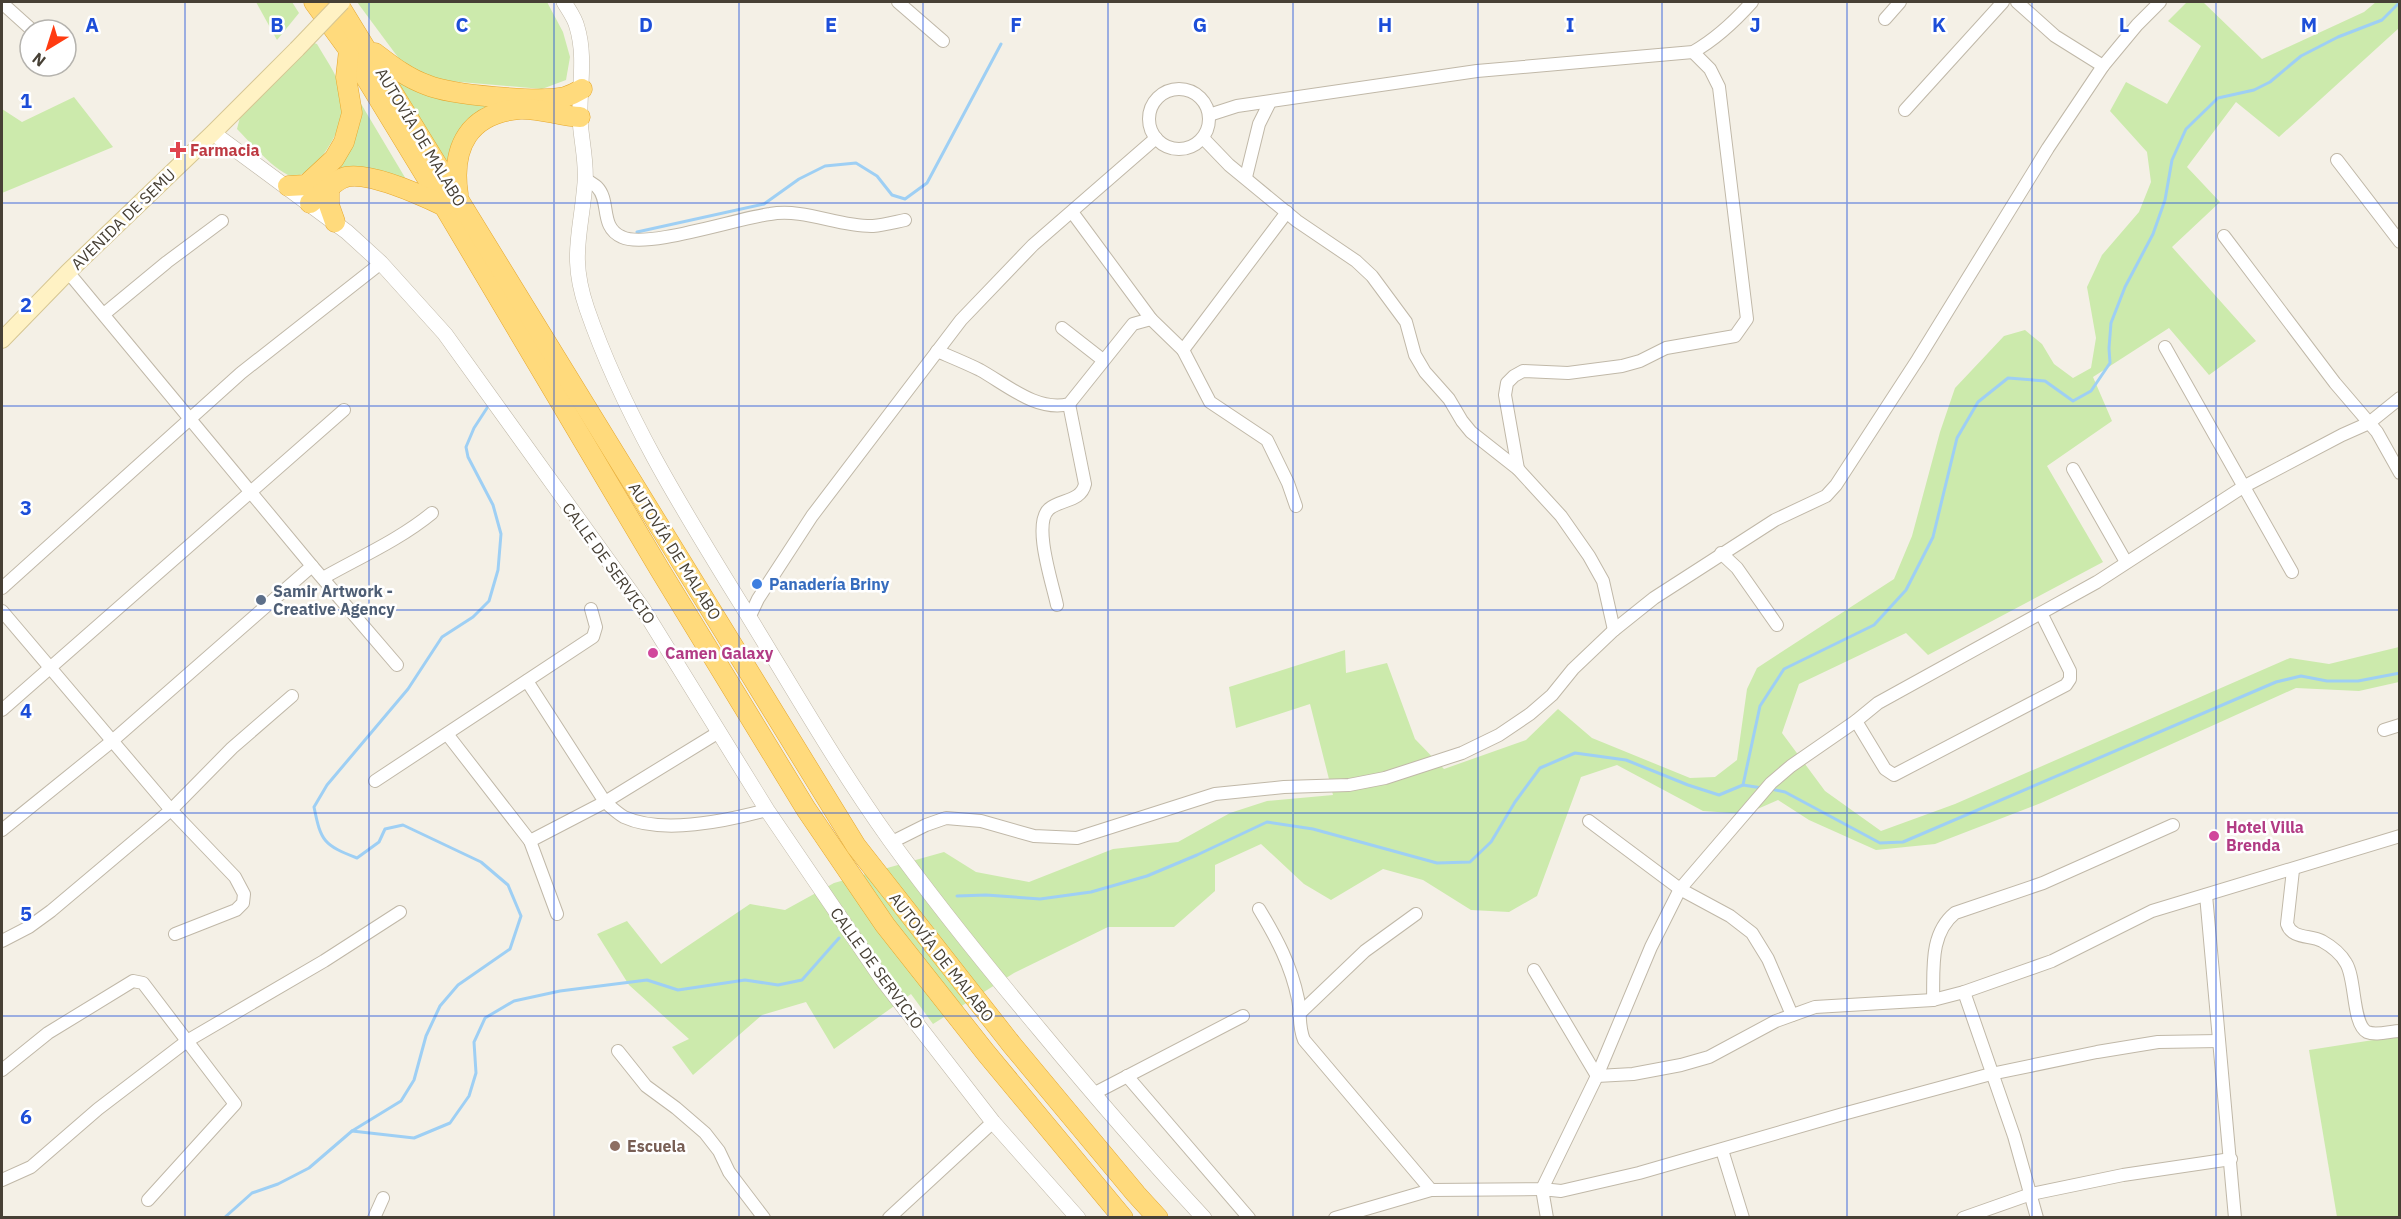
<svg xmlns="http://www.w3.org/2000/svg" width="2401" height="1219" font-family="'IBM Plex Sans',sans-serif">
  <style>
    .green { fill: #cceaac }
    .lines { fill: none; stroke-linecap: round; stroke-linejoin: round }
    .stream { stroke: #9ecff4; stroke-width: 3 }
    .minor-casing { stroke: #c0b8a8; stroke-width: 14 }
    .tertiary-casing { stroke: #c0b8a8; stroke-width: 16 }
    .secondary-casing { stroke: #d6c693; stroke-width: 18 }
    .trunk-casing { stroke: #e5a72e; stroke-width: 21 }
    .minor { stroke: #fff; stroke-width: 12 }
    .tertiary { stroke: #fff; stroke-width: 15 }
    .secondary { stroke: #fff2c4; stroke-width: 16 }
    .trunk { stroke: #ffda7c; stroke-width: 20 }
    .secondary-bridge-casing { stroke: #d6c693; stroke-width: 18; stroke-linecap: butt }
    .secondary-bridge { stroke: #fff2c4; stroke-width: 16 }
    .grid { fill: none; stroke: #1d4ed8; stroke-width: 1.5; stroke-opacity: 0.55 }
    .health-dot { fill: #e0444e; stroke: #fff; stroke-width: 2 }
    .shop-dot { fill: #3f7fe0; stroke: #fff; stroke-width: 2 }
    .service-dot { fill: #5c6f8a; stroke: #fff; stroke-width: 2 }
    .hotel-dot { fill: #d1479c; stroke: #fff; stroke-width: 2 }
    .education-dot { fill: #8d6e63; stroke: #fff; stroke-width: 2 }
    .labels { text-anchor: middle; stroke-width: 5; stroke-linejoin: round; paint-order: stroke }
    .street-label { font-size: 16px; fill: #474035; stroke: #fff }
    .health-label { font-size: 16px; font-weight: bold; fill: #be3a42; stroke: #fff; text-anchor: start }
    .shop-label { font-size: 16px; font-weight: bold; fill: #366cbe; stroke: #fff; text-anchor: start }
    .service-label { font-size: 16px; font-weight: bold; fill: #4e5e75; stroke: #fff; text-anchor: start }
    .hotel-label { font-size: 16px; font-weight: bold; fill: #b23c85; stroke: #fff; text-anchor: start }
    .education-label { font-size: 16px; font-weight: bold; fill: #785e54; stroke: #fff; text-anchor: start }
    .grid-label { font-size: 20px; text-anchor: middle; font-weight: bold; fill: #1d4ed8; stroke: #fff; stroke-width: 5; stroke-linejoin: round; paint-order: stroke }
  </style>
  <rect width="100%" height="100%" fill="#f4f0e6"/>
  <!-- green -->
  <g class="green">
    <polygon points="256,2 292,2 299,13 277,40"/>
    <polygon points="357,2 547,2 563,32 570,57 566,80 542,89 448,81 421,74 400,60"/>
    <polygon points="2187,2 2203,2 2262,59 2364,12 2376,2 2399,2 2399,28 2279,137 2236,102 2187,167 2220,202 2172,247 2256,341 2209,375 2169,328 2093,377 2112,421 2047,466 2103,562 1928,655 1906,633 1799,684 1782,733 1825,791 1881,831 1955,804 2290,658 2329,664 2399,647 2399,682 2359,691 2296,688 2041,803 1935,844 1876,850 1809,820 1778,800 1746,814 1703,811 1617,765 1581,777 1537,896 1509,912 1471,910 1423,880 1383,869 1331,900 1304,884 1261,844 1215,865 1215,891 1174,927 1108,927 1014,973 933,1024 911,994 834,1049 806,1002 762,1015 693,1075 672,1047 689,1039 629,985 597,934 627,921 661,964 750,904 785,910 834,883 944,852 976,872 1029,882 1113,849 1178,842 1230,813 1267,801 1333,795 1310,704 1236,728 1229,687 1345,650 1346,673 1387,663 1415,739 1444,769 1526,740 1558,709 1592,738 1690,778 1715,777 1737,760 1747,689 1757,668 1894,579 1912,536 1940,432 1955,388 2004,336 2025,330 2042,344 2054,364 2073,378 2091,368 2096,338 2087,287 2102,255 2139,212 2151,182 2147,152 2110,111 2126,82 2167,104 2201,46 2168,21"/>
    <path d="M314,43L317,44C325,58 336,73 341,89C343,97 343,112 341,120C337,137 310,184 288,175C270,166 251,143 237,129L241,113Z"/>
    <polygon points="387,65 504,98 484,112 452,172"/>
    <polygon points="348,82 416,196 381,176 318,181 346,148"/>
    <polygon points="74,97 113,147 2,193 2,109 22,122"/>
    <polygon points="2399,1036 2399,1217 2337,1217 2309,1050"/>
  </g>
  <g class="lines">
    <!-- stream -->
    <g class="stream">
      <polyline points="637,232 764,204 799,179 825,166 856,163 877,176 892,195 905,199 927,183 1001,44"/>
      <polyline points="1743,785 1762,788"/>
      <polyline points="1771,789 1785,792 1880,843 1903,842 2276,682 2301,676 2327,681 2358,681 2400,673"/>
      <polyline points="957,896 986,895 1040,899 1091,892 1147,876 1197,855 1267,822 1313,829 1437,863 1470,862 1491,842 1515,802 1540,768 1575,753 1626,760 1688,785 1719,795 1743,785 1760,706 1784,669 1874,625 1906,590 1933,537 1957,438 1978,402 2008,378 2045,381 2073,401 2091,391 2110,363 2109,348 2111,323 2125,287 2153,234 2165,200 2172,160 2186,129 2218,98 2254,90 2270,82 2301,56 2338,37 2382,20 2400,2"/>
      <polyline points="352,1131 414,1138 450,1123 469,1096 476,1073 474,1042 485,1018 514,1001 560,991 647,980 678,990 745,980 778,985 802,980 839,938"/>
      <path d="M224,1218L252,1193L278,1184L309,1168L352,1131L401,1101L414,1080L426,1036L440,1006L458,985L510,949L521,916L508,885L481,862L403,825L385,829L379,842L357,858C324,845 321,842 314,807L327,785L408,689L442,637L473,617L489,601L498,570L501,534L493,505L468,457L466,447L474,428L487,408"/>
    </g>
    <defs>
      <g id="minor">
        <polyline points="898,2 943,41"/>
        <polyline points="2017,2 2055,36 2103,66"/>
        <polyline points="2,3 32,30"/>
        <polyline points="1885,19 1900,2"/>
        <circle cx="1179" cy="119" r="30"/>
        <polyline points="1905,110 2003,2"/>
        <path d="M1209,115L1237,106L1477,71L1693,52C1716,39 1735,21 1752,2"/>
        <polyline points="1203,138 1229,165 1297,221 1356,261 1372,276 1406,322 1415,355 1425,372 1449,399 1462,421 1471,432 1518,469 1561,516 1589,556 1603,581 1614,630"/>
        <polyline points="2337,160 2400,242"/>
        <polyline points="1246,177 1259,124 1270,102"/>
        <path d="M586,179C589,182 594,184 597,187C611,201 599,227 622,237C647,249 738,218 770,214C805,208 839,227 873,226C884,225 895,222 905,220"/>
        <polyline points="1072,212 1151,319 1183,350 1287,212"/>
        <polyline points="2224,236 2335,383 2377,432 2400,473"/>
        <polyline points="68,272 312,566 397,665"/>
        <polyline points="104,314 167,262 222,221"/>
        <polyline points="1062,328 1103,360"/>
        <polyline points="2165,347 2292,572"/>
        <polyline points="1183,350 1210,402 1267,440 1288,483 1296,506"/>
        <path d="M937,351C951,357 966,363 980,370C1007,385 1037,412 1069,404L1133,324L1151,319"/>
        <polyline points="1518,469 1505,395 1507,383 1514,376 1523,371 1568,373 1622,366 1640,361 1666,348 1735,336 1747,319 1719,87 1710,69 1693,52"/>
        <polyline points="2073,469 2126,562"/>
        <polyline points="1721,553 1737,568 1777,625"/>
        <path d="M323,578C360,557 399,540 432,513"/>
        <polyline points="2,588 241,373 381,263"/>
        <path d="M1057,605C1053,585 1032,524 1049,509C1061,499 1081,502 1085,484L1069,404"/>
        <polyline points="2,611 171,810 235,877 244,894 243,903 236,910 175,934"/>
        <polyline points="749,618 758,599 812,516 961,320 1033,245 1156,138"/>
        <path d="M527,681L605,802C611,807 617,813 624,817C663,835 726,821 767,810"/>
        <polyline points="2,710 344,410"/>
        <polyline points="1856,721 1885,769 1894,775 2066,685 2070,679 2070,671 2041,613"/>
        <polyline points="2384,730 2400,725"/>
        <polyline points="447,734 530,841 557,914"/>
        <polyline points="375,781 593,637 596,627 591,609"/>
        <polyline points="1589,821 1680,889 1730,916 1752,933 1768,959 1792,1015"/>
        <polyline points="2,830 111,742 312,566"/>
        <polyline points="530,841 605,802 719,732"/>
        <polyline points="892,842 926,825 946,818 981,821 1034,836 1077,838 1215,794 1284,787 1349,785 1385,778 1462,753 1499,735 1530,714 1552,695 1573,669 1614,630 1654,598 1775,520 1826,496 1836,485 1918,359 2048,148 2103,66 2137,25 2160,2"/>
        <path d="M2293,870L2287,924C2292,939 2310,935 2322,941C2331,946 2341,954 2346,963C2356,979 2352,1024 2367,1032C2376,1036 2391,1031 2400,1031"/>
        <polyline points="2206,895 2235,1218"/>
        <path d="M1259,909C1277,939 1291,965 1298,999C1301,1013 1298,1026 1304,1040L1431,1190"/>
        <polyline points="2,941 29,927 51,911 171,810 232,748 292,696"/>
        <polyline points="1534,970 1597,1076"/>
        <polyline points="1964,992 2014,1136 2037,1218"/>
        <path d="M1933,1000C1934,970 1929,934 1955,913L2043,883L2173,825"/>
        <polyline points="1299,1014 1365,951 1416,914"/>
        <polyline points="618,1051 646,1086 676,1108 705,1133 719,1151 729,1172 764,1218"/>
        <polyline points="2,1070 48,1033 133,981 143,983 235,1104 148,1200"/>
        <polyline points="1127,1076 1249,1218"/>
        <polyline points="1597,1076 1633,1074 1681,1065 1709,1057 1776,1021 1815,1007 1933,1000 1964,992 2052,961 2152,911 2400,836"/>
        <polyline points="1093,1094 1243,1016"/>
        <polyline points="1722,1150 1743,1218"/>
        <polyline points="2,1180 31,1167 98,1109 187,1041 324,961 400,912"/>
        <polyline points="374,1218 383,1198"/>
        <polyline points="889,1218 993,1122"/>
        <polyline points="1335,1218 1431,1190 1542,1189 1597,1076 1651,947 1680,889 1771,783 1791,766 1856,721 1878,703 2097,582 2243,487 2342,435 2369,423 2400,398"/>
        <polyline points="1547,1218 1542,1189 1561,1191 1639,1173 1843,1114 1991,1074 2097,1052 2158,1042 2219,1041"/>
        <polyline points="1963,1218 2031,1194 2123,1175 2231,1159"/>
      </g>
      <g id="tertiary">
        <path d="M564,2C568,9 575,18 577,27C586,56 579,89 580,119C581,140 587,162 585,183C581,234 569,257 587,309C625,419 688,518 749,617C795,692 839,769 890,840C937,905 988,968 1040,1030C1093,1094 1147,1157 1204,1218"/>
        <polyline points="213,133 347,232 381,263 445,334 643,609 767,810 882,979 993,1122 1078,1218"/>
      </g>
      <polyline id="secondary" points="2,340 68,272 213,133 297,49"/>
      <g id="trunk">
        <polyline points="314,2 349,50 444,206 660,570 806,809 885,925 986,1053 1123,1218"/>
        <polyline points="337,2 856,846 1012,1045 1136,1194 1158,1218"/>
        <path d="M375,53C392,66 407,78 427,85C451,95 540,103 565,97C571,95 577,92 582,89"/>
        <polyline points="288,186 306,185 334,159 344,142 352,113 346,77 349,50"/>
        <polyline points="329,190 329,205 335,222"/>
        <path d="M458,194C451,147 469,113 520,109C540,108 560,116 580,117"/>
        <path d="M310,203C319,196 334,182 343,178C365,169 423,196 444,206"/>
      </g>
    </defs>
    <!-- minor casing -->
    <use href="#minor" class="minor-casing"/>
    <!-- tertiary casing -->
    <use href="#tertiary" class="tertiary-casing"/>
    <!-- secondary casing -->
    <use href="#secondary" class="secondary-casing"/>
    <!-- trunk casing -->
    <use href="#trunk" class="trunk-casing"/>
    <!-- minor -->
    <use href="#minor" class="minor"/>
    <!-- tertiary -->
    <use href="#tertiary" class="tertiary"/>
    <!-- secondary -->
    <use href="#secondary" class="secondary"/>
    <!-- trunk -->
    <use href="#trunk" class="trunk"/>
    <defs>
      <polyline id="secondary-bridge" points="297,49 342,2"/>
    </defs>
    <!-- secondary-bridge casing -->
    <use href="#secondary-bridge" class="secondary-bridge-casing"/>
    <!-- secondary-bridge -->
    <use href="#secondary-bridge" class="secondary-bridge"/>
  </g>
  <!-- grid -->
  <path class="grid" d="M185,2V1218M369,2V1218M554,2V1218M739,2V1218M923,2V1218M1108,2V1218M1293,2V1218M1478,2V1218M1662,2V1218M1847,2V1218M2032,2V1218M2216,2V1218M2,203H2400M2,406H2400M2,610H2400M2,813H2400M2,1016H2400"/>
  <!-- markers -->
  <path class="health-dot" d="M175 141h6v6h6v6h-6v6h-6v-6h-6v-6h6z"/>
  <circle class="shop-dot" cx="757" cy="584" r="6"/>
  <circle class="service-dot" cx="261" cy="600" r="6"/>
  <g class="hotel-dot">
    <circle cx="653" cy="653" r="6"/>
    <circle cx="2214" cy="836" r="6"/>
  </g>
  <circle class="education-dot" cx="615" cy="1146" r="6"/>
  <g class="labels">
    <!-- street labels -->
    <g class="street-label">
      <text transform="translate(421 137) rotate(59)" y="6">AUTOVÍA DE MALABO</text>
      <text transform="translate(123 219) rotate(-44)" y="6">AVENIDA DE SEMU</text>
      <text transform="translate(675 551) rotate(58)" y="6">AUTOVÍA DE MALABO</text>
      <text transform="translate(609 563) rotate(54)" y="6">CALLE DE SERVICIO</text>
      <text transform="translate(942 957) rotate(52)" y="6">AUTOVÍA DE MALABO</text>
      <text transform="translate(877 968) rotate(54)" y="6">CALLE DE SERVICIO</text>
    </g>
    <!-- health labels -->
    <g class="health-label">
      <text x="190" y="156">Farmacia</text>
    </g>
    <!-- shop labels -->
    <g class="shop-label">
      <text x="769" y="590">Panadería Briny</text>
    </g>
    <!-- service labels -->
    <g class="service-label">
      <text x="273" y="597">Samir Artwork -<tspan x="273" dy="18">Creative Agency</tspan></text>
    </g>
    <!-- hotel labels -->
    <g class="hotel-label">
      <text x="665" y="659">Camen Galaxy</text>
      <text x="2226" y="833">Hotel Villa<tspan x="2226" dy="18">Brenda</tspan></text>
    </g>
    <!-- education labels -->
    <g class="education-label">
      <text x="627" y="1152">Escuela</text>
    </g>
  </g>
  <g class="grid-label">
    <text x="92" y="32">A</text>
    <text x="277" y="32">B</text>
    <text x="462" y="32">C</text>
    <text x="646" y="32">D</text>
    <text x="831" y="32">E</text>
    <text x="1016" y="32">F</text>
    <text x="1200" y="32">G</text>
    <text x="1385" y="32">H</text>
    <text x="1570" y="32">I</text>
    <text x="1755" y="32">J</text>
    <text x="1939" y="32">K</text>
    <text x="2124" y="32">L</text>
    <text x="2309" y="32">M</text>
    <text x="26" y="108">1</text>
    <text x="26" y="312">2</text>
    <text x="26" y="515">3</text>
    <text x="26" y="718">4</text>
    <text x="26" y="921">5</text>
    <text x="26" y="1124">6</text>
  </g>
  <!-- border -->
  <rect width="2401" height="1219" fill="none" stroke="#474035" stroke-width="6"/>
  <!-- north arrow -->
  <g transform="translate(48 48) rotate(218)"><circle r="28" fill="#ffffff" stroke="#b5b3ae" stroke-width="1.5"/>
  <path d="M0-4.5L10 22L0 15L-10 22Z" fill="#ff3b11"/>
  <text y="-9" font-size="16" font-weight="bold" text-anchor="middle" fill="#474035">N</text>
  </g>
</svg>
